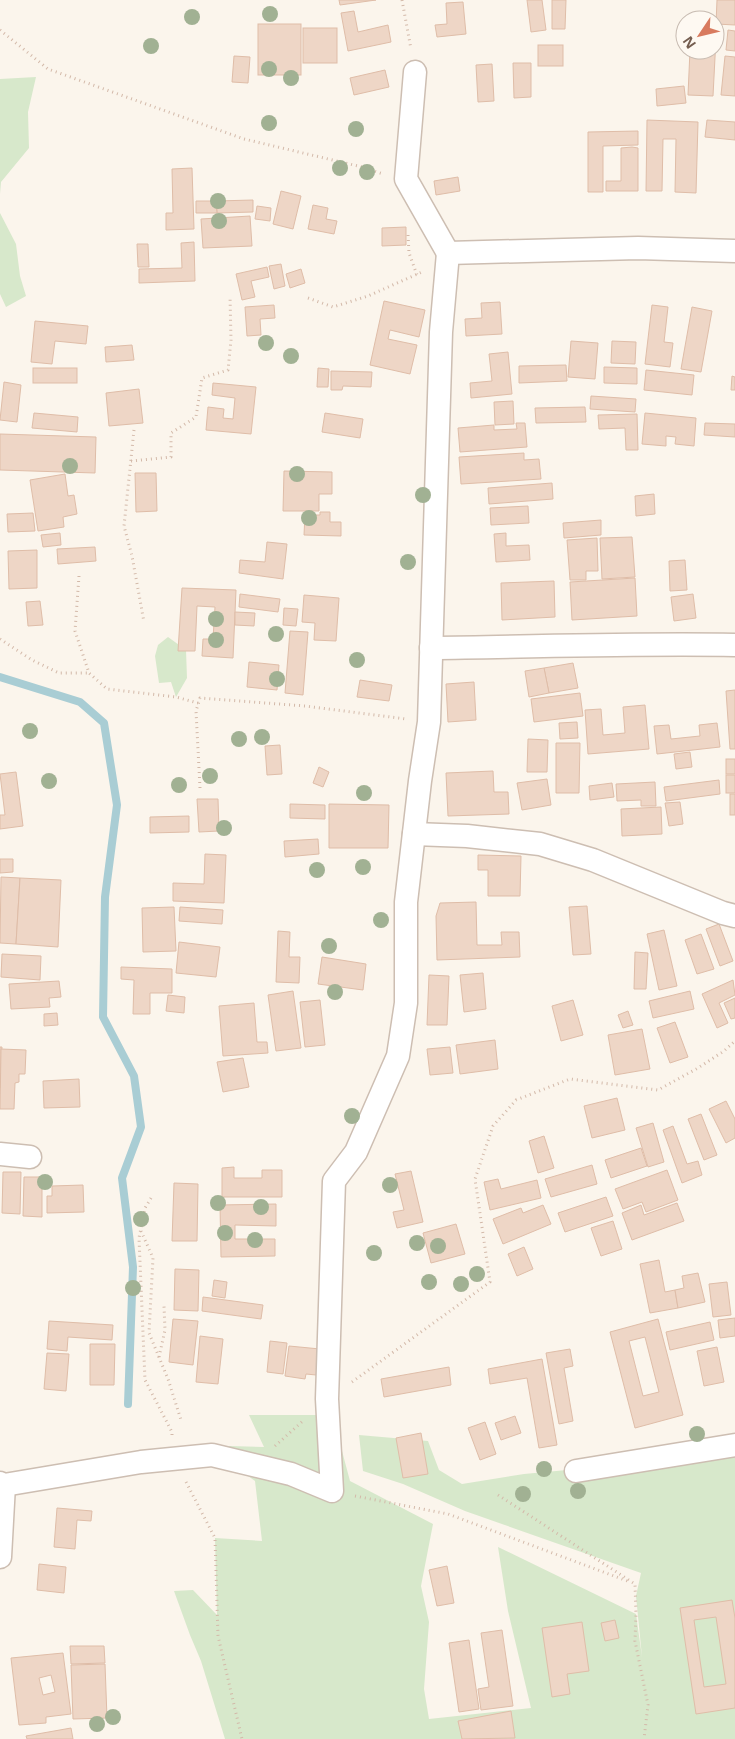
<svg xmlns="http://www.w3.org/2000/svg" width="735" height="1739" font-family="'Noto Sans',sans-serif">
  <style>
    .green { fill: #d7e8cb }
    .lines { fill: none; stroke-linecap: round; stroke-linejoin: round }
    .stream { stroke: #a9cdd4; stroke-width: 8 }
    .building { fill: #eed6c6; stroke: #dfbda8; fill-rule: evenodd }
    .street-casing { stroke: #cdbeb2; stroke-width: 25 }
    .path { stroke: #d3b9a9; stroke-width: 3; stroke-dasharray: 1 4; stroke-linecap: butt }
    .street { stroke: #fff; stroke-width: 22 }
    .tree { fill: #a1b193 }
  </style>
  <rect width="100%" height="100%" fill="#fbf5ec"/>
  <!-- green -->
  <g class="green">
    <polygon points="36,77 28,112 29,148 1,182 0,194 0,79"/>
    <polygon points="0,213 16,244 20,276 26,296 6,307 0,294"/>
    <polygon points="168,637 186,650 187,678 176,697 171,682 159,683 155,656 158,645"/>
    <polygon points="249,1415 340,1415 338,1436 350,1481 433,1524 421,1586 429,1622 424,1689 429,1719 531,1708 508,1611 498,1547 636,1614 642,1657 636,1596 641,1573 465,1511 403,1484 363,1471 359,1435 428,1441 439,1470 462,1484 524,1474 567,1470 735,1443 735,1739 225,1739 201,1661 190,1635 174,1591 193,1590 217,1615 215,1538 262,1541 255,1481 233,1465 229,1446 264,1447"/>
  </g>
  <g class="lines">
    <!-- stream -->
    <polyline class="stream" points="0,677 80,702 104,723 117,805 105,897 103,1017 134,1076 141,1127 122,1178 133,1267 128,1404"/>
  </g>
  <!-- building -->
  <g class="building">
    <polygon points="339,0 376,0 340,5"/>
    <polygon points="527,0 542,0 546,30 531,32"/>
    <polygon points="552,0 566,0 565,29 552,29"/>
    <polygon points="717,0 735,0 735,25 716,24"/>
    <polygon points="463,2 466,34 437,37 435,25 447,24 446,3"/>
    <polygon points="354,11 358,32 388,25 391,42 348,51 341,13"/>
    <rect x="258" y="24" width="43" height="51"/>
    <rect x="303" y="28" width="34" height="35"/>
    <polygon points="728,30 735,31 735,51 726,50"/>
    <polygon points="716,38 713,96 688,95 690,50 715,50"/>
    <rect x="538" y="45" width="25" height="21"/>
    <polygon points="234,56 250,57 248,83 232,82"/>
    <polygon points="725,56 735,57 735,96 721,95"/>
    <polygon points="513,63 531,63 531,97 514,98"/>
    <polygon points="492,64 494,101 478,102 476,65"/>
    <polygon points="385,70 389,87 354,95 350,78"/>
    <polygon points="684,86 686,103 657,106 656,89"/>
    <polygon points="647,120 698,122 696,193 675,192 676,139 663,139 662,191 646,191"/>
    <polygon points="707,120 735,122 735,140 705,137"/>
    <polygon points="638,131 638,145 603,146 603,192 588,192 588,132"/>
    <polygon points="632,147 638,148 638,191 606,191 606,181 621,181 621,148"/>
    <polygon points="192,168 194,229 166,230 166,213 173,213 172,169"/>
    <polygon points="458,177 460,191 436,195 434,181"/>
    <polygon points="281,191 301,196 293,229 273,224"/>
    <polygon points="253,200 253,212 217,213 216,201"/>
    <polygon points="196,201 216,201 217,213 196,213"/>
    <polygon points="313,205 328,208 326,219 337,221 334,234 308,229"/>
    <polygon points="257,206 271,208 270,221 255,219"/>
    <polygon points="250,216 252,246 203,248 201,219"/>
    <polygon points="406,227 406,245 382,246 382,228"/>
    <polygon points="194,242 195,281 139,283 139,269 182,268 181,243"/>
    <polygon points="137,244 148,244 149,267 138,267"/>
    <polygon points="281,264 285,286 274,289 269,266"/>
    <polygon points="267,267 269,277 251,281 255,297 242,300 236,274"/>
    <polygon points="301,269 305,283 290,288 286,274"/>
    <polygon points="384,301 425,310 419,337 390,330 388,339 417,345 410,374 370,365"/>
    <polygon points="500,302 502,334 466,336 465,319 482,318 481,303"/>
    <polygon points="274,305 275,318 260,319 261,335 247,336 245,307"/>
    <polygon points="652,305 668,307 664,342 673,343 670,367 645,364"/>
    <polygon points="692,307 712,311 701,372 681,369"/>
    <polygon points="35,321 88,326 86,344 55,341 52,364 31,362"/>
    <polygon points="571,341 598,343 595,379 568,377"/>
    <polygon points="612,341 636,342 635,364 611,363"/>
    <polygon points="132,345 134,360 106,362 105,347"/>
    <polygon points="508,352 512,394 471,398 470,383 492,381 489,354"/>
    <polygon points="566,365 567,381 519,383 519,366"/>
    <polygon points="604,367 637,368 637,384 604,383"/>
    <rect x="33" y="368" width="44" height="15"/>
    <polygon points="318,368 329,369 328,387 317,387"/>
    <polygon points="646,370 694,375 692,395 644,390"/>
    <polygon points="331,371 372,372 371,387 343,386 342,390 331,390"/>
    <polygon points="732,376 735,377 735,390 731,390"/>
    <polygon points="4,382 21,385 17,422 0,420"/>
    <polygon points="213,383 256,387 251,434 206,430 208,407 224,409 223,418 233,419 235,398 212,395"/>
    <polygon points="139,389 143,423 109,426 106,393"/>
    <polygon points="591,396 636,399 635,412 590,409"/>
    <polygon points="513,401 514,424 495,425 494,402"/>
    <polygon points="585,407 586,422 536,423 535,408"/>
    <polygon points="34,413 78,417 77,432 32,428"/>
    <polygon points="325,413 363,419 360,438 322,432"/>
    <polygon points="645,413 696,418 694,446 675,444 676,437 666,436 666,446 642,444"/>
    <polygon points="637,414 638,450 626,450 625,428 599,429 598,415"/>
    <polygon points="516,423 525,423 527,447 460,452 458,428 494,425 494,430 517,429"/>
    <polygon points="705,423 735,424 735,437 704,435"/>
    <polygon points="0,434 96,437 95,473 0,470"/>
    <polygon points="524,453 524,460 539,459 541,479 461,484 459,457"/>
    <polygon points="284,471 332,472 332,494 319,494 319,511 283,511"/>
    <polygon points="135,473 156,473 157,511 136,512"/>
    <polygon points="65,474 68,496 74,495 77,514 63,517 64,527 38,531 30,480"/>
    <polygon points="552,483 553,499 489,504 488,488"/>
    <polygon points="654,494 655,514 636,516 635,496"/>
    <polygon points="528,506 529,523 491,525 490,508"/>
    <polygon points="320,512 330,512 330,522 341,522 341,536 304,535 305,515 320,515"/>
    <polygon points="33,513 35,531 8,532 7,514"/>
    <polygon points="601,520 601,535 564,538 563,523"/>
    <polygon points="60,533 61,545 43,547 41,535"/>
    <polygon points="506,533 506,546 529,545 530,560 496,562 494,534"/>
    <polygon points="632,537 635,577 602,579 600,538"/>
    <polygon points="597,538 598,571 586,571 586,580 570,580 567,540"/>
    <polygon points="267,542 287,544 283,579 239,573 240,560 265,562"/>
    <polygon points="95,547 96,561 58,564 57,549"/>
    <polygon points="37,550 37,588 9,589 8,551"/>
    <polygon points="685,560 687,590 670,591 669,561"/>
    <polygon points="635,578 637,616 572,620 570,582"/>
    <polygon points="554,581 555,617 502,620 501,583"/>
    <polygon points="182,588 236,590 233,658 202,656 203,639 213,639 215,607 197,606 195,651 178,651"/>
    <polygon points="240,594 280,599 278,612 239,607"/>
    <polygon points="693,594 696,618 674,621 671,597"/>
    <polygon points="304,595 339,598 336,641 314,640 315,623 302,622"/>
    <polygon points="40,601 43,625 28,626 26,602"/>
    <polygon points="284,608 298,609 296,626 283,625"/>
    <polygon points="235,612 255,613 254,626 235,625"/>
    <polygon points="290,631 308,632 303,695 285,693"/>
    <polygon points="249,662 279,665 277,690 247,687"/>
    <polygon points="573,663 578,688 549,693 544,668"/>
    <polygon points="544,668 549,693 529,697 525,671"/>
    <polygon points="360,680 392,685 389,701 357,697"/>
    <polygon points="474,682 476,720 448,722 446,684"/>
    <polygon points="735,690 735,749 730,749 726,691"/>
    <polygon points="580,693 583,716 534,722 531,699"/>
    <polygon points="645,705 649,749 588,754 585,710 601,709 603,735 625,733 623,707"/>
    <polygon points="577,722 578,738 560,739 559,723"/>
    <polygon points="717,723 720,747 657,754 654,726 669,725 671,739 700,736 699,725"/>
    <polygon points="528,739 548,740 547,772 527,772"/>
    <polygon points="556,743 580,743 579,793 556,793"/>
    <polygon points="280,745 282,774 267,775 265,746"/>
    <polygon points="690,752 692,767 676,769 674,754"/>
    <rect x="726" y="759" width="9" height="15"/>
    <polygon points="319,767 329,772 323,787 313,783"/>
    <polygon points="493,771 494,792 508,792 509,814 448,816 446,773"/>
    <polygon points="16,772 23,826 0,829 0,815 5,815 0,774"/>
    <rect x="726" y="775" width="9" height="18"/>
    <polygon points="547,779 551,805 522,810 517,783"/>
    <polygon points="719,780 720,794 666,801 664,787"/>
    <polygon points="655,782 656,806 641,806 641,800 617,801 616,784"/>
    <polygon points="612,783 614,797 590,800 589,786"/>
    <rect x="730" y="794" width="5" height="21"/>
    <polygon points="197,799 218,799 219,831 199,832"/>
    <polygon points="680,802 683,824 669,826 665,803"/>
    <polygon points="290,804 325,805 325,819 290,818"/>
    <polygon points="329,804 389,805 388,848 329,848"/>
    <polygon points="661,807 662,834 622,836 621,809"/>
    <polygon points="189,816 189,832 150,833 150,817"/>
    <polygon points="318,839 319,854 285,857 284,841"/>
    <polygon points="205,854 226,855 224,903 173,901 173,883 204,884"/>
    <polygon points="478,855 521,856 520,896 488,896 488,870 478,870"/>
    <polygon points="0,859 13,859 13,872 0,873"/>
    <polygon points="1,877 20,878 16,944 0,943"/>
    <polygon points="20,878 61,880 58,947 16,944"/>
    <polygon points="476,902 477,945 502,945 501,932 519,932 520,957 437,960 436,916 440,903"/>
    <polygon points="587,906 591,954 573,955 569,907"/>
    <polygon points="174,907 176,951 143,952 142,908"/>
    <polygon points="180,907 223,910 222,924 179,921"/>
    <polygon points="719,924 733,961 720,966 706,929"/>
    <polygon points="664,930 677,986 659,990 647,934"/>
    <polygon points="278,931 290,932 289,957 300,957 299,983 276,982"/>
    <polygon points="701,934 714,969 697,974 685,940"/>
    <polygon points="179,942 220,947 216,977 176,973"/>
    <polygon points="635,952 648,953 646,989 634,989"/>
    <polygon points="2,954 41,956 40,980 1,977"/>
    <polygon points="322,957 366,964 363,990 318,984"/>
    <polygon points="121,967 172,969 172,993 150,993 150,1014 133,1014 134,980 121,979"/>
    <polygon points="483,973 486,1009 464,1012 460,975"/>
    <polygon points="429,975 449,976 447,1025 427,1025"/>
    <polygon points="733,980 735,995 719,1003 728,1023 717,1028 702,994"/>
    <polygon points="59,981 61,997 49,998 50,1007 11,1009 9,984"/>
    <polygon points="293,991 301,1048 276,1051 268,995"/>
    <polygon points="690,991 694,1009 653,1018 649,1001"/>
    <polygon points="168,995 185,997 184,1013 166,1011"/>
    <polygon points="735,998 735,1018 731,1019 724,1003"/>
    <polygon points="320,1000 325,1045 305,1047 300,1002"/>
    <polygon points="573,1000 583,1035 561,1041 552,1006"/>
    <polygon points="254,1003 257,1042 267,1042 268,1053 223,1056 219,1006"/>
    <polygon points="628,1011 633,1025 623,1028 618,1015"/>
    <polygon points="57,1013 58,1025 44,1026 44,1014"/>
    <polygon points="675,1022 688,1057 670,1063 657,1028"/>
    <polygon points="642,1029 650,1069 615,1075 608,1035"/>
    <polygon points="495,1040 498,1069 460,1074 456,1045"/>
    <polygon points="0,1047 2,1047 0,1088"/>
    <polygon points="450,1047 453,1073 430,1075 427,1049"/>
    <polygon points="1,1049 26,1050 25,1074 19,1074 19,1082 15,1083 14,1109 0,1109"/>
    <polygon points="243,1058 249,1087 223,1092 217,1062"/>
    <polygon points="79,1079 80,1107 44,1108 43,1081"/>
    <polygon points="617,1098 625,1130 592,1138 584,1106"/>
    <polygon points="726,1101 735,1119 735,1138 726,1143 709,1109"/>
    <polygon points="701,1114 717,1155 704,1160 688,1119"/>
    <polygon points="653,1123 664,1162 648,1167 636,1128"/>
    <polygon points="673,1126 687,1164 698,1161 702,1175 682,1183 663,1130"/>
    <polygon points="544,1136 554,1168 538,1173 529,1141"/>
    <polygon points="641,1148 647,1166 611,1178 605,1160"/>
    <polygon points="592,1165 597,1184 551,1197 545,1179"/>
    <polygon points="234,1167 234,1178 262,1178 262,1170 282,1170 282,1197 222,1197 222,1168"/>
    <polygon points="667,1170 678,1200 646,1212 642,1202 623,1209 615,1189"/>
    <polygon points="411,1171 423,1222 397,1228 393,1212 404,1210 395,1174"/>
    <polygon points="3,1172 21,1172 20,1214 2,1213"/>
    <polygon points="24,1177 42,1177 42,1217 23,1216"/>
    <polygon points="498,1179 501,1189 537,1180 541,1198 490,1210 484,1182"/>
    <polygon points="174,1183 198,1184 197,1241 172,1241"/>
    <polygon points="83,1185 84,1212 47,1213 47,1196 52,1196 52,1186"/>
    <polygon points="606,1197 613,1216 565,1232 558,1213"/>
    <polygon points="677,1203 684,1221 632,1240 622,1213 641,1205 644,1215"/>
    <polygon points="276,1204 276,1226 235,1225 235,1239 275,1239 275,1256 221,1257 220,1205"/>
    <polygon points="543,1205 551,1224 503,1244 493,1219 521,1208 523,1213"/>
    <polygon points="613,1221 622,1249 601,1256 591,1228"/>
    <polygon points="456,1224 465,1254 431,1263 423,1233"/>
    <polygon points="524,1247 533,1269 517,1276 508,1254"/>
    <polygon points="659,1260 665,1292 675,1290 678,1308 650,1313 640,1264"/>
    <polygon points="175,1269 199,1270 198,1311 174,1310"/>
    <polygon points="698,1273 705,1302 678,1308 675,1290 684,1288 682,1276"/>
    <polygon points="214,1280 227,1282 225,1298 212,1296"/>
    <polygon points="727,1282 731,1315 713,1317 709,1284"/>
    <polygon points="203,1297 263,1305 261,1319 202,1311"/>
    <polygon points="735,1318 735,1336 720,1338 718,1320"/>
    <polygon points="173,1319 198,1321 193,1365 169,1362"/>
    <path d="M658,1319L683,1415L635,1428L610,1332ZM645,1337L659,1392L643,1396L629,1341Z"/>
    <polygon points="49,1321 113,1325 112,1340 68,1337 67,1351 47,1349"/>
    <polygon points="710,1322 714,1340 670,1350 666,1332"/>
    <polygon points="200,1336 223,1339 218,1384 196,1382"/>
    <polygon points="270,1341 287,1343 283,1374 267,1372"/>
    <polygon points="90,1344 115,1344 114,1385 90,1385"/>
    <polygon points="289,1346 320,1349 316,1375 306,1374 305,1379 285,1376"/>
    <polygon points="717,1347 724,1382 704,1386 697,1351"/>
    <polygon points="570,1349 573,1366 564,1368 573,1421 559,1424 546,1353"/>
    <polygon points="47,1353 69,1354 66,1391 44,1389"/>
    <polygon points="542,1359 557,1445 539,1448 527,1378 490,1384 488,1369"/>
    <polygon points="449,1367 451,1385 384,1397 381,1379"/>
    <polygon points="515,1416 521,1433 501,1440 495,1423"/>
    <polygon points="485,1422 496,1454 480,1460 468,1428"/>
    <polygon points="421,1433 428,1474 403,1478 396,1438"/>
    <polygon points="57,1508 92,1511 91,1521 77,1520 75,1549 54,1547"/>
    <polygon points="39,1564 66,1567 64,1593 37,1590"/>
    <polygon points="447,1566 454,1603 437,1606 429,1570"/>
    <path d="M732,1600L735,1618V1708L696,1714L680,1608ZM716,1617L726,1684L704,1687L694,1620Z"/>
    <polygon points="615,1620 619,1638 605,1641 601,1623"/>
    <polygon points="582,1622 589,1671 567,1674 570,1694 552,1697 542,1628"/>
    <polygon points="502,1630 513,1706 481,1710 478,1689 489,1687 481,1633"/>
    <polygon points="469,1640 479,1709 459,1712 449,1643"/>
    <polygon points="70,1646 104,1646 105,1663 71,1664"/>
    <path d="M63,1653L71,1714L46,1717V1723L19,1725L11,1658ZM51,1675L55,1692L43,1695L39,1678Z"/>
    <polygon points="105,1664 107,1718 73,1719 71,1665"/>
    <polygon points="511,1711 515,1738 462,1739 458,1721"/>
    <polygon points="71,1728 73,1739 27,1739 26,1736"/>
  </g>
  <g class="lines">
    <defs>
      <g id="street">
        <polyline points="415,72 406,179 448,253"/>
        <path d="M431,648C532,647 634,643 735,645"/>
        <polyline points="414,834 467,836 540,844 593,860 723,913 735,916"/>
        <polyline points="0,1154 30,1157"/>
        <polyline points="576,1471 735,1445"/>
        <polyline points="0,1483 4,1485 141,1462 212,1455 291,1474 332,1491 327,1399 334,1181 356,1152 398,1056 406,1003 406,902 420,781 429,722 441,332 448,253 638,248 735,251"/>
        <polyline points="0,1557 4,1485"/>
      </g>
    </defs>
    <!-- street casing -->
    <use href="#street" class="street-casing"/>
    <!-- path -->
    <g class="path">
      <polyline points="402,0 411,49"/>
      <polyline points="0,30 48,69 244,139 362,167 383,174"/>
      <polyline points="408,235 409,253 417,275"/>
      <polyline points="308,298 333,307 368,296 422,272"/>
      <polyline points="134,430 124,526 132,556 144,622"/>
      <polyline points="131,461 171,457 171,433 196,417 202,378 228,370 231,340 230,296"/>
      <polyline points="79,576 75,631 89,673 107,689 176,697 198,703"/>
      <polyline points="0,639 32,660 59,673 89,673"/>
      <polyline points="200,788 196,711 200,698 305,706 406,719"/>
      <polyline points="151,1198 145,1208 139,1238 145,1380 172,1432 172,1436"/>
      <polyline points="141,1231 153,1258 149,1333 168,1379 181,1420"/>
      <polyline points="159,1357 165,1330 164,1306"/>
      <polyline points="352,1382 490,1282 475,1179 493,1126 516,1100 570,1079 658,1090 698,1068 724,1051 735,1041"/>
      <polyline points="275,1446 304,1420"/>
      <polyline points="186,1482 215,1538 218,1636 242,1739"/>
      <polyline points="498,1495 635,1584 636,1614 635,1641 648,1705 644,1739"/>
      <polyline points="355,1496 448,1514 630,1582"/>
    </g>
    <!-- street -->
    <use href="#street" class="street"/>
  </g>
  <!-- trees -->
  <g class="tree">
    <circle cx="270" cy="14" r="8"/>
    <circle cx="192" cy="17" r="8"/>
    <circle cx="151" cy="46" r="8"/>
    <circle cx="269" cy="69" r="8"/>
    <circle cx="291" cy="78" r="8"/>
    <circle cx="269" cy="123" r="8"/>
    <circle cx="356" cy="129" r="8"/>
    <circle cx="340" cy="168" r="8"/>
    <circle cx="367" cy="172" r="8"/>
    <circle cx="218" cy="201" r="8"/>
    <circle cx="219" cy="221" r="8"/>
    <circle cx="266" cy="343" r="8"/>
    <circle cx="291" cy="356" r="8"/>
    <circle cx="70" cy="466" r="8"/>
    <circle cx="297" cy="474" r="8"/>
    <circle cx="423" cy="495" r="8"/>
    <circle cx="309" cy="518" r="8"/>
    <circle cx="408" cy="562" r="8"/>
    <circle cx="216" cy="619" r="8"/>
    <circle cx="276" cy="634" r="8"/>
    <circle cx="216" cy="640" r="8"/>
    <circle cx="357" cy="660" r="8"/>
    <circle cx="277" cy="679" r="8"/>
    <circle cx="30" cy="731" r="8"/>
    <circle cx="262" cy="737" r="8"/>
    <circle cx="239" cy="739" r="8"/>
    <circle cx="210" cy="776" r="8"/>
    <circle cx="49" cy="781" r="8"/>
    <circle cx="179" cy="785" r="8"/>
    <circle cx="364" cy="793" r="8"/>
    <circle cx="224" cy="828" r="8"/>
    <circle cx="363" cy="867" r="8"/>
    <circle cx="317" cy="870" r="8"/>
    <circle cx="381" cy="920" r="8"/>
    <circle cx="329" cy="946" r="8"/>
    <circle cx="335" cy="992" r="8"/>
    <circle cx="352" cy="1116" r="8"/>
    <circle cx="45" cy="1182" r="8"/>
    <circle cx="390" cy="1185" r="8"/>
    <circle cx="218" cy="1203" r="8"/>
    <circle cx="261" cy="1207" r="8"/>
    <circle cx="141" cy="1219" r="8"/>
    <circle cx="225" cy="1233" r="8"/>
    <circle cx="255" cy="1240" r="8"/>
    <circle cx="417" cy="1243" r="8"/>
    <circle cx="438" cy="1246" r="8"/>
    <circle cx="374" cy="1253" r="8"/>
    <circle cx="477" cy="1274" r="8"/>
    <circle cx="429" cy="1282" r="8"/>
    <circle cx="461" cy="1284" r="8"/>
    <circle cx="133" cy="1288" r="8"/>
    <circle cx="697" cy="1434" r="8"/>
    <circle cx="544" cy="1469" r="8"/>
    <circle cx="578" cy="1491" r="8"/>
    <circle cx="523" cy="1494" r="8"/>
    <circle cx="113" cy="1717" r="8"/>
    <circle cx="97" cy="1724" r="8"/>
  </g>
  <!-- north arrow -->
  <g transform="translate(700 35) rotate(235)"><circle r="24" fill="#fef9f2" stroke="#c7bbb1"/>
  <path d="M0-4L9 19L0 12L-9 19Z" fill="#d87a5e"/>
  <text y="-8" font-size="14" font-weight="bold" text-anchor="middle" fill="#755e50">N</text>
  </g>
</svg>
